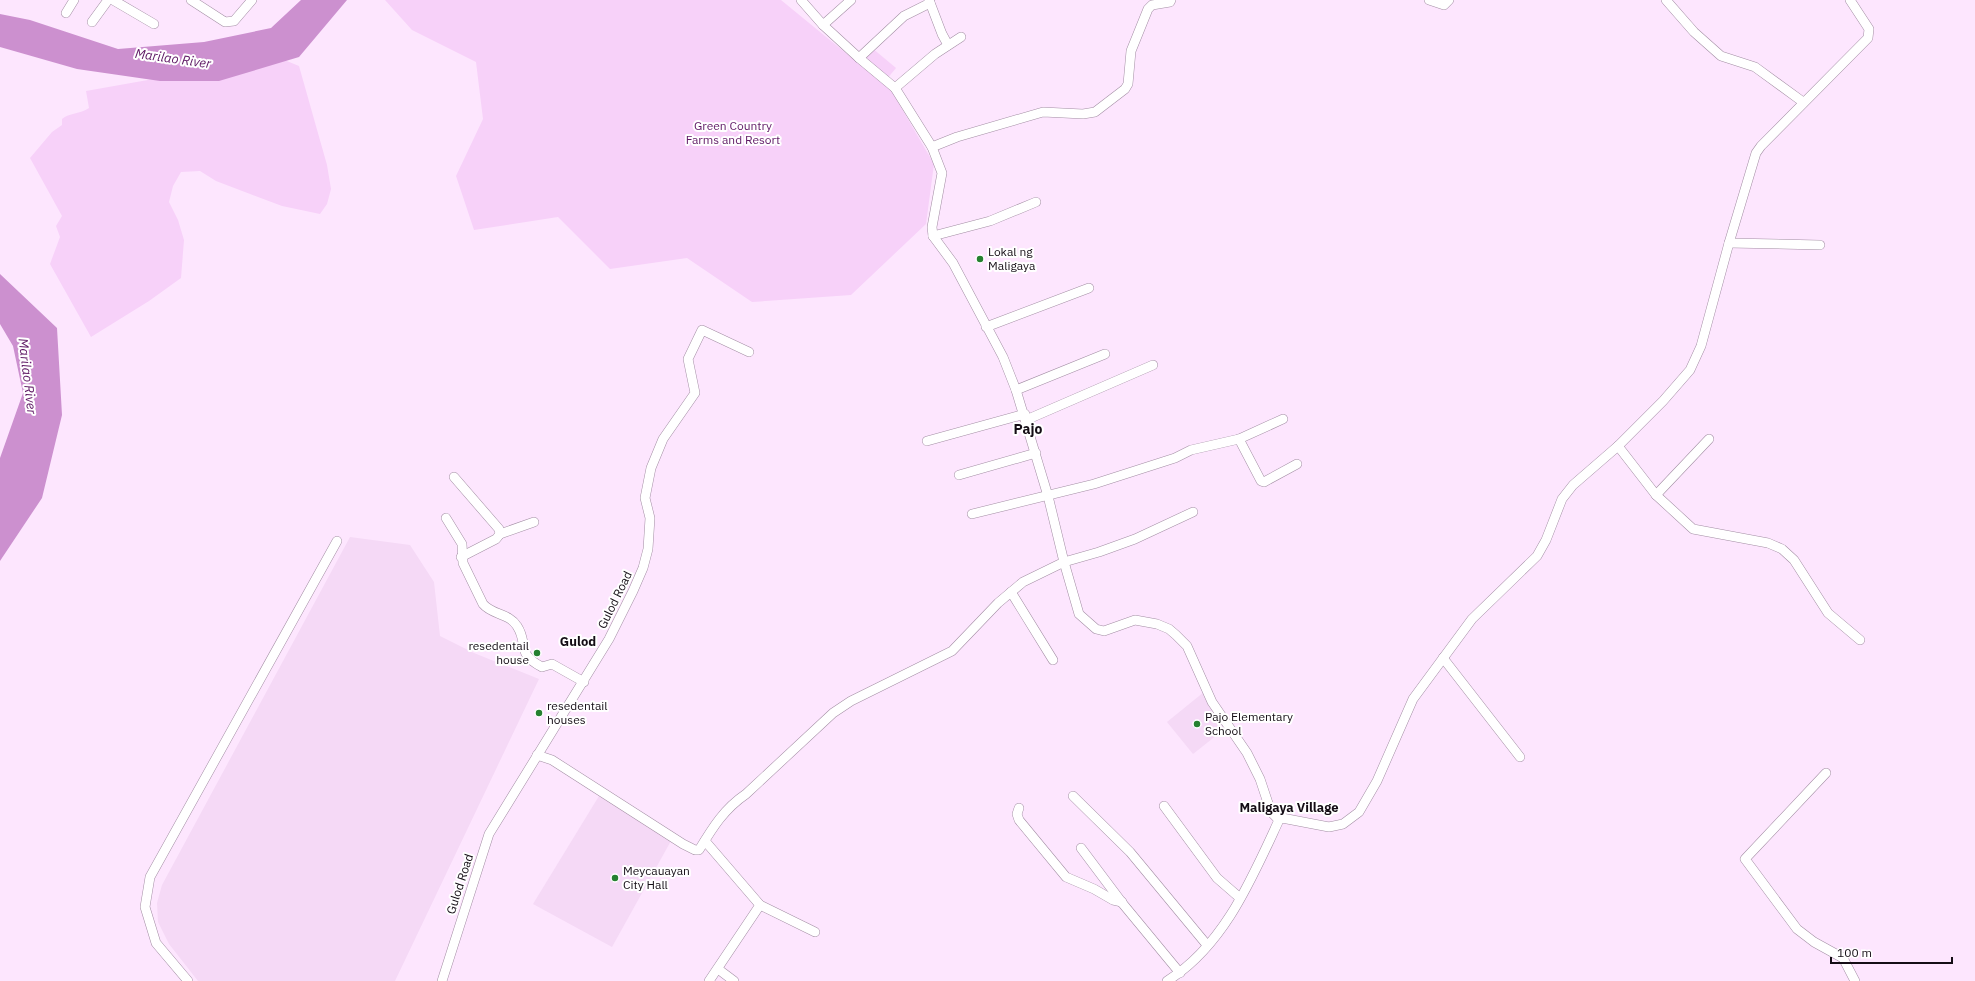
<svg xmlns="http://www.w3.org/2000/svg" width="1975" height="981" font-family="'IBM Plex Sans',sans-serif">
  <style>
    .built { fill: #f5d9f6 }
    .green { fill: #f7d1f9 }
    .water { fill: #cc90cf }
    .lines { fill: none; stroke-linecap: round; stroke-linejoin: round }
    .street-casing { stroke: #a38ea4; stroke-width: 10 }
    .street { stroke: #fff; stroke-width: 9 }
    .poi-dot { fill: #258030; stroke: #fff; stroke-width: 1.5 }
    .labels { text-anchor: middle; stroke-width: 4; stroke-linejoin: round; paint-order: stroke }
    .park-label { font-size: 12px; fill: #5e1764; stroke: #fff }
    .poi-label { font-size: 12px; fill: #140d15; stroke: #fff; text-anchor: start }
    .street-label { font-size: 12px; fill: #140d15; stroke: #fff }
    .water-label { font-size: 13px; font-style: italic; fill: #5c1562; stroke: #fff }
    .neighbourhood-label { font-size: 13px; font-weight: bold; fill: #140d15; stroke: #fff }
    .quarter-label { font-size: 14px; font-weight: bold; fill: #140d15; stroke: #fff }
  </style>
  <rect width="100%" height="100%" fill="#fde6fe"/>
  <!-- built -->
  <g class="built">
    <polygon points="350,537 410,545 434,582 440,636 474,653 539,679 395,981 198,981 169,944 158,922 157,903 162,885"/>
    <polygon points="1204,692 1227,727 1193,754 1167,722"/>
    <polygon points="599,796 672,839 612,947 533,904"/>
  </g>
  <!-- green -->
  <g class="green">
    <polygon points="385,0 781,0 891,90 934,164 926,224 851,295 752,302 687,258 610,269 558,217 474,230 456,176 483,119 476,62 412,30"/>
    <polygon points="872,48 896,68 886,80 861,60"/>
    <path d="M277,57L299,66L327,165L331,189L327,204L320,214L282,206L216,181L200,171L181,172L173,186L169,202L178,220L184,240L181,278L149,301L91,337L50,264L60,237L56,226L62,216L30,158L52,132L62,125V119C69,113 80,114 89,108L86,91Z"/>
  </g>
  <!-- water -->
  <g class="water">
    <polygon points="301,0 347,0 299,57 219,81 160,81 77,69 0,47 0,14 30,20 118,49 204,42 271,28"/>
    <polygon points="0,274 57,328 62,415 42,498 0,561 0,458 23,393 13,346 0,324"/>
  </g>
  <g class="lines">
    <defs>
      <g id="street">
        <polyline points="113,0 154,24"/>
        <polyline points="191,0 225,22 234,21 252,0"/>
        <polyline points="801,0 823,25 859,58 895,88 932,147 942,173 932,227 933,236 953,263 1003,357 1016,390 1048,496 1064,562 1079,614 1096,629 1104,631 1135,620 1157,624 1169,629 1176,635 1187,646 1212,702 1247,753 1260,779 1271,812 1279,820 1282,818 1329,827 1343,824 1359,812 1377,781 1413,699 1472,619 1537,556 1546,540 1562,499 1573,485 1618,446 1663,401 1690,370 1701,346 1729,243 1756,153 1761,146 1868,38 1869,29 1850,0"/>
        <polyline points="929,0 942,34 948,45"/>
        <polyline points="1429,0 1444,5 1449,0"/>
        <polyline points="1666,0 1694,32 1721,56 1755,67 1803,102"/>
        <polyline points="66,13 74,0"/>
        <polyline points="92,22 108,0"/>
        <polyline points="823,25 851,0"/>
        <polyline points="859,58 904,16 930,3"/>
        <polyline points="895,88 935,54 961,37"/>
        <polyline points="932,147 957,137 1043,112 1083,114 1095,112 1125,89 1128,84 1131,51 1148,9 1152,5 1170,2 1171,0"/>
        <polyline points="933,236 990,221 1036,202"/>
        <polyline points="1729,243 1820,245"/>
        <polyline points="986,327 1089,288"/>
        <polyline points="1016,390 1105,354"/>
        <polyline points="1026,420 1153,365"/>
        <polyline points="1239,439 1261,481 1264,482 1297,464"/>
        <polyline points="927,441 1025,414"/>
        <polyline points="1618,446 1656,495 1693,529 1768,543 1782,549 1794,560 1828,613 1860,640"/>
        <polyline points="959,475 1036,453"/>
        <polyline points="454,477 499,529 500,534 496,539 461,557"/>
        <polyline points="1656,495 1709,439"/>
        <polyline points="972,514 1094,484 1175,458 1191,450 1239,439 1283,419"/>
        <path d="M446,518L462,544L463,563L483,604C492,615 509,613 517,626C529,644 515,653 542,667L552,664L584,682"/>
        <polyline points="500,534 534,522"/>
        <polyline points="1011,592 1053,660"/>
        <polyline points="1443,658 1520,757"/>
        <path d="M537,755L552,760L683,844L695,850H699C713,827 724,809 746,794L833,713L851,701L952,651L998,603L1023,582L1064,562L1099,552L1135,539L1193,512"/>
        <polyline points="1826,773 1745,859 1797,929 1814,942 1843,958 1855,981"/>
        <polyline points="1073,796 1130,852 1207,945"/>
        <polyline points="1164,806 1217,878 1240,898"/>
        <polyline points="1019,808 1017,814 1019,820 1066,877 1094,889 1113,900 1122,902"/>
        <polyline points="705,841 760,905 709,981"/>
        <polyline points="1081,848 1123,904 1180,973"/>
        <polyline points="760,905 815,932"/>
        <polyline points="718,969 734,981"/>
        <polyline points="188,981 156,943 145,907 150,877 337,541"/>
        <polyline points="442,981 489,834 609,639 633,591 643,568 648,549 650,518 645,498 651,468 663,439 695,393 688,359 702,330 749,352"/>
        <path d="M1167,981C1224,946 1252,878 1279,820"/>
      </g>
    </defs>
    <!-- street casing -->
    <use href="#street" class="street-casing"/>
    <!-- street -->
    <use href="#street" class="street"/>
  </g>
  <!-- markers -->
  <g class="poi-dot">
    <circle cx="980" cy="259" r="4"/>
    <circle cx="537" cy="653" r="4"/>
    <circle cx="539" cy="713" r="4"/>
    <circle cx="1197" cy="724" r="4"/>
    <circle cx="615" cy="878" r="4"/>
  </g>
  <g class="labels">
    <!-- park labels -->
    <g class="park-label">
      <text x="733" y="130">Green Country<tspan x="733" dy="14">Farms and Resort</tspan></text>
    </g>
    <!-- poi labels -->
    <g class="poi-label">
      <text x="988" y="256">Lokal ng<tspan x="988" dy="14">Maligaya</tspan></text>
      <text x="529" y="650" text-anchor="end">resedentail<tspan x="529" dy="14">house</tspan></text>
      <text x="547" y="710">resedentail<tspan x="547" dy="14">houses</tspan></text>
      <text x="1205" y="721">Pajo Elementary<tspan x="1205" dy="14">School</tspan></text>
      <text x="623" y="875">Meycauayan<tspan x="623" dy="14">City Hall</tspan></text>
    </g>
    <!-- street labels -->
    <g class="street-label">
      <text transform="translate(615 600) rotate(-64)" y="4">Gulod Road</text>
      <text transform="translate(460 884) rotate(-72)" y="4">Gulod Road</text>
    </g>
    <!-- water labels -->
    <g class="water-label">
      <text transform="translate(173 58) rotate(8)" y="5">Marilao River</text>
      <text transform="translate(28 376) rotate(83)" y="5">Marilao River</text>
    </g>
    <!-- neighbourhood labels -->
    <g class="neighbourhood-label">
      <text x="578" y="646">Gulod</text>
      <text x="1289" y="812">Maligaya Village</text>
    </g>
    <!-- quarter labels -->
    <g class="quarter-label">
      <text x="1028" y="434">Pajo</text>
    </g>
  </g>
  <!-- scale -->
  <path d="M1831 957v6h121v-6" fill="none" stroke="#140d15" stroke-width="2"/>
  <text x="1837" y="957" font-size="12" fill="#140d15" stroke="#ffffff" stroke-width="3" paint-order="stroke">100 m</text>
</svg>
